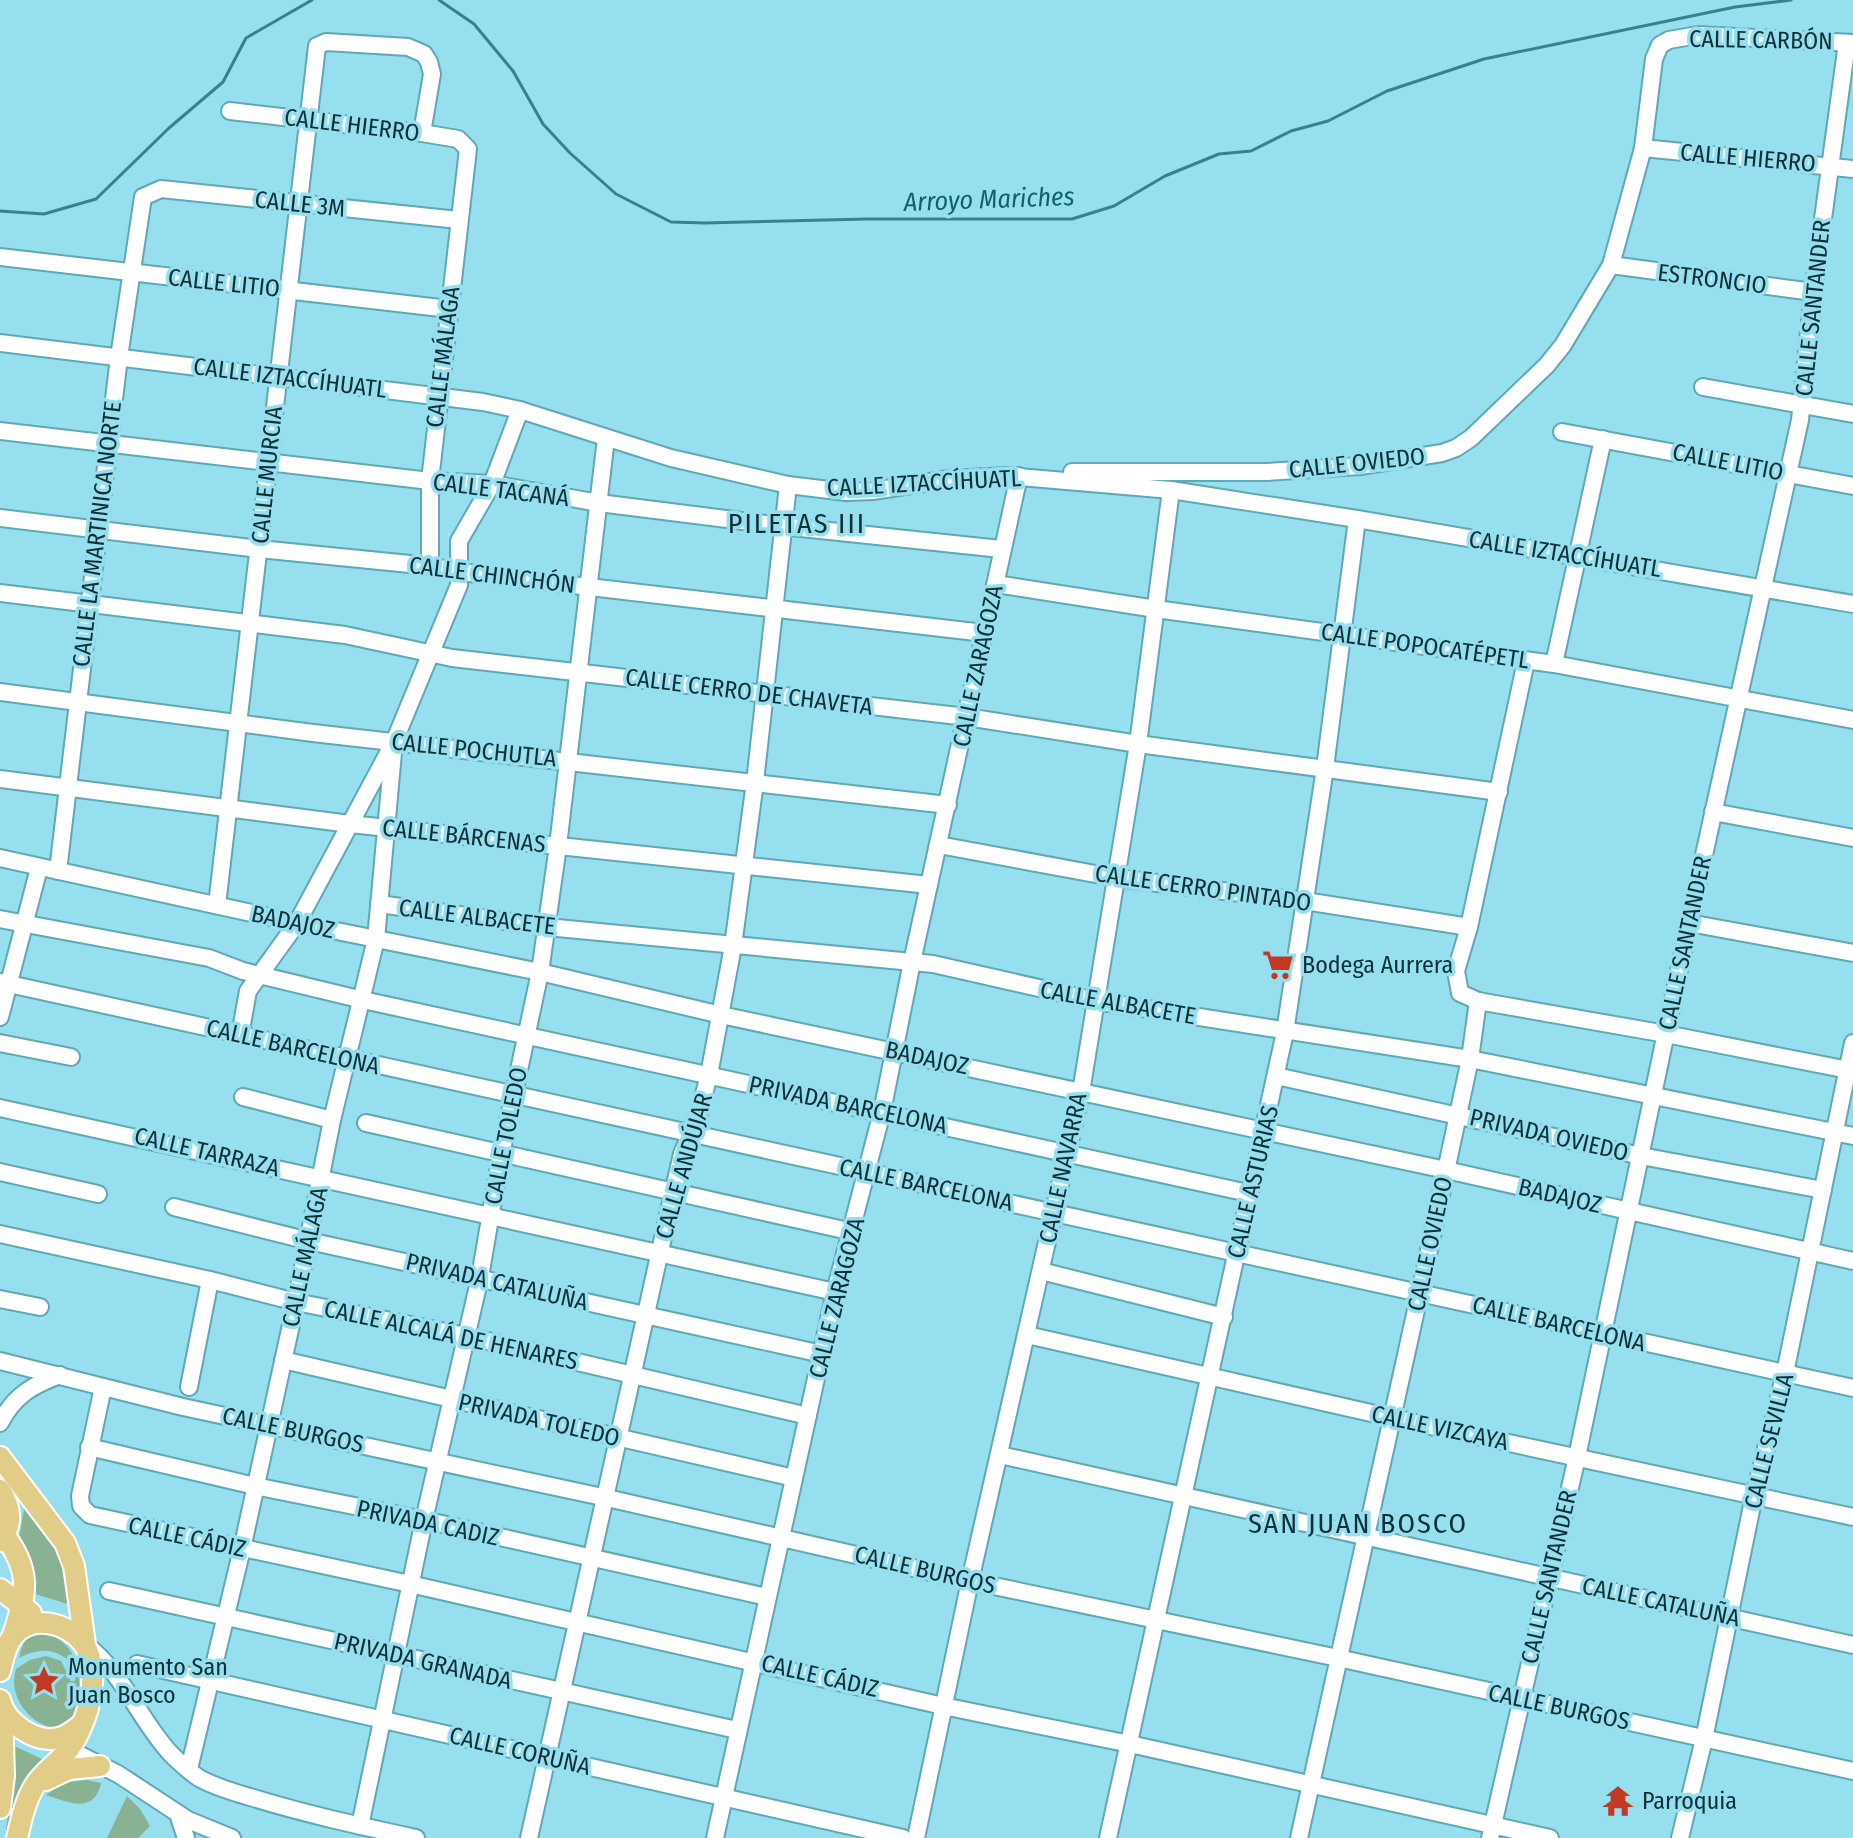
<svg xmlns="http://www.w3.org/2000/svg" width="1853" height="1838" font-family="'Fira Sans Condensed',sans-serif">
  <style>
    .green { fill: #89b293 }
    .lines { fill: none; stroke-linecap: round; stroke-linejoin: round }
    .stream { stroke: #358190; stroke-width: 3 }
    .minor-casing { stroke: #5ea8b7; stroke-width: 20 }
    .major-casing { stroke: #fff; stroke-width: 24 }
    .minor { stroke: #fff; stroke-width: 16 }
    .major { stroke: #e2cd88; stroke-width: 20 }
    .labels { text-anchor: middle; stroke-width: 7; stroke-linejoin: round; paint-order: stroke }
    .street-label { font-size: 24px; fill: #113037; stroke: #95dfef }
    .poi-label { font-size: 24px; fill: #113037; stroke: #95dfef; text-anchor: start }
    .water-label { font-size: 26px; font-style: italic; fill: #10606d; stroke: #95dfef }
    .quarter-label { font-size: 28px; letter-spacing: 2px; fill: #113037; stroke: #95dfef }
  </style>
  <rect width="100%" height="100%" fill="#95dfef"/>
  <!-- green -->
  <g class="green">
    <path d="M0,1470L58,1548L65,1563L71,1605L35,1594C36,1573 30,1557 19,1539L24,1509Z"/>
    <path d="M39,1631C60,1637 72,1646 77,1667C57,1649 43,1646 19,1658C22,1645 25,1636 39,1631Z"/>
    <path d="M46,1656L61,1661L71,1681H75L76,1675L79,1678C87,1768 0,1717 16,1669L30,1660Z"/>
    <polygon points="12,1745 44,1760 8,1838 5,1838 12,1784"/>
    <path d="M86,1780L101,1783C94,1815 68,1802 46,1795L63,1783Z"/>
    <polygon points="127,1796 140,1809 150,1826 138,1838 107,1838"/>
  </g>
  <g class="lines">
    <!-- stream -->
    <g class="stream">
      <polyline points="439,0 474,24 513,71 543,124 570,153 616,194 671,222 705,223 867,219 1072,219 1114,206 1165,176 1219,154 1251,151 1291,131 1328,121 1387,91 1484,59 1735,7 1791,0"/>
      <polyline points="0,211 44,214 96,199 169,128 223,82 246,38 312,0"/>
    </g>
    <defs>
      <g id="minor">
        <polyline points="230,111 422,133 458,139 468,149 430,481 430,566"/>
        <polyline points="1643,148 1853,169"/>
        <polyline points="0,257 449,309"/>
        <polyline points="1611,265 1813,292"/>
        <polyline points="0,343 483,402 520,410 671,458 788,485 846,492 873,491 949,479 1007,476 1171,490 1357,519 1853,604"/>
        <polyline points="1703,387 1853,414"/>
        <polyline points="0,431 430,481 492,484 599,503 782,526 1001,549"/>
        <polyline points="1562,432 1853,486"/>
        <polyline points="1072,472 1267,472 1360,466 1442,453 1456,448 1471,438 1547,365 1563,345 1611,265 1643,148 1654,59 1660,45 1669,40 1698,35 1853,43"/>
        <polyline points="0,518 259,549 430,566 461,572 984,633"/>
        <polyline points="996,584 1156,609 1554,664 1853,720"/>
        <polyline points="0,593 345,635 452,658 967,717 1138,744 1499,792"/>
        <polyline points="1526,661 1469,927 1456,971 1460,993 1478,1001 1666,1034 1853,1071"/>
        <polyline points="1554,664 1603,439"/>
        <polyline points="0,692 313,733 948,805"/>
        <polyline points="0,779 350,824 929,885"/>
        <polyline points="1713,812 1853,838"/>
        <polyline points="939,845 1117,878 1305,901 1469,927"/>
        <polyline points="0,858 297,923 540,972 721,1015 1446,1170 1853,1261"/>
        <polyline points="58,871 119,357 143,197 161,189 459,220"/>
        <polyline points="379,904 547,927 933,964 1096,1001 1470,1059 1853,1136"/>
        <polyline points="217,905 317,46 326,42 408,47 424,54 429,62 432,74 422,133"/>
        <polyline points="0,919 209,958 243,971 363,1000 1248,1193"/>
        <polyline points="1689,923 1853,953"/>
        <polyline points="0,982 1853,1388"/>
        <polyline points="0,1017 39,868"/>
        <polyline points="240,1035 248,991 297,923 394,742 459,585 459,541 492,484 520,410"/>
        <polyline points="0,1043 71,1057"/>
        <polyline points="1276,1076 1641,1156 1823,1190"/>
        <polyline points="243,1097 332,1120"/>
        <polyline points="0,1108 835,1292"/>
        <polyline points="366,1123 853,1232"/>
        <polyline points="0,1172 98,1194"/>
        <polyline points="174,1207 309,1241 822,1354"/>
        <polyline points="0,1234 210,1280 296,1302 466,1336 808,1416"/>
        <polyline points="1041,1271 1224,1317"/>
        <polyline points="0,1299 40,1307"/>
        <polyline points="1027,1335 1393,1418 1853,1517"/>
        <polyline points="283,1360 794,1478"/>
        <polyline points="0,1361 183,1407 607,1498 970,1581 1338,1658 1853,1771"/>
        <polyline points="103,1387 80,1496 81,1506 90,1515 410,1584 943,1706 1130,1744 1550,1838"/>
        <polyline points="189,1387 210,1280"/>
        <path d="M0,1423C14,1396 32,1385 60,1375"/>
        <polyline points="89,1447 255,1486 424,1520 767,1597"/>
        <polyline points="1000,1455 1853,1645"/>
        <polyline points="109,1591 737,1730"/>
        <path d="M85,1644C123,1672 139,1720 171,1754C179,1762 190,1772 199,1778C215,1787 233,1792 250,1797C305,1814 360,1826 416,1838"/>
        <polyline points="137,1664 903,1838"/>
        <polyline points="58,1744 118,1774 188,1820 232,1838"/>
        <polyline points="189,1769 242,1549 296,1302 332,1120 376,939 394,742"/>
        <polyline points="178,1814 186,1838"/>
        <polyline points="360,1826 424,1520 480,1277 501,1154 540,972 558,846 606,438"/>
        <polyline points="529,1838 673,1193 682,1154 699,1113 709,1075 733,946 755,782 788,485"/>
        <polyline points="715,1838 835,1292 882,1112 912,962 1019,476"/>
        <polyline points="916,1838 970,1581 1081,1092 1138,744 1171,490"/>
        <polyline points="1108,1838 1285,1032 1325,768 1357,519"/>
        <polyline points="1299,1838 1420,1292 1470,1059 1478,1001"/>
        <polyline points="1490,1838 1577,1457 1689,923 1800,420 1813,292 1847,43"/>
        <polyline points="1680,1838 1704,1739 1754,1496 1785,1373 1853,1043"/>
      </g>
      <g id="major">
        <polyline points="0,1457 65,1543 74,1566 85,1644"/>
        <path d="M0,1490C10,1506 14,1524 0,1541"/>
        <path d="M0,1529C32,1571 28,1590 12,1638"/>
        <polyline points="0,1589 31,1613"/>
        <path d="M0,1671C3,1660 5,1646 13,1636C32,1614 66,1622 83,1643C91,1653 93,1673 92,1685C91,1706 81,1732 69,1749C59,1762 44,1771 35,1785C25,1801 21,1821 17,1838"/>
        <path d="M0,1700C5,1722 35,1744 59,1738C67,1736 74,1730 81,1725"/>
        <polyline points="46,1780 69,1769 100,1766"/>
        <polyline points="0,1808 4,1776 2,1708"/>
      </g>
    </defs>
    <!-- minor casing -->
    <use href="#minor" class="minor-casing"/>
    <!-- major casing -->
    <use href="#major" class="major-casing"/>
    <!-- minor -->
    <use href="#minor" class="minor"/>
    <!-- major -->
    <use href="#major" class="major"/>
  </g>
  <!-- icons -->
  <defs>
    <symbol id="supermarket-bare" viewBox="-9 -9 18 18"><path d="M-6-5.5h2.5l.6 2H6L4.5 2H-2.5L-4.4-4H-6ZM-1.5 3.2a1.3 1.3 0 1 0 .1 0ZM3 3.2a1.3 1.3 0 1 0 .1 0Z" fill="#c43921" stroke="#95dfef" stroke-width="2.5" paint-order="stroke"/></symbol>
    <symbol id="sight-bare" viewBox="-9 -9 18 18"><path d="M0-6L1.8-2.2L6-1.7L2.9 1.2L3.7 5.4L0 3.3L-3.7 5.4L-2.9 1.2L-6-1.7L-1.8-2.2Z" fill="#c43921" stroke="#95dfef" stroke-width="2.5" paint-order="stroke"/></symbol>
    <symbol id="temple-bare" viewBox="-9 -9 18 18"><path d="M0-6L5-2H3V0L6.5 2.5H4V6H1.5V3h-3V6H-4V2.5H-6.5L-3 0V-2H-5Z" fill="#c43921" stroke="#95dfef" stroke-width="2.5" paint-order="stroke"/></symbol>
  </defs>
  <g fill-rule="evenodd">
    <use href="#supermarket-bare" x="1256" y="943" width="44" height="44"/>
    <use href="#sight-bare" x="22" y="1659" width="44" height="44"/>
    <use href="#temple-bare" x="1596" y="1779" width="44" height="44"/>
  </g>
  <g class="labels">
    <!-- street labels -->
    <g class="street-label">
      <text transform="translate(1761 40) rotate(1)" y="8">CALLE CARBÓN</text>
      <text transform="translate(352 125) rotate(7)" y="8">CALLE HIERRO</text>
      <text transform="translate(1748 158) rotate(5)" y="8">CALLE HIERRO</text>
      <text transform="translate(300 204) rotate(6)" y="8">CALLE 3M</text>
      <text transform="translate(1712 279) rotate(7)" y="8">ESTRONCIO</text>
      <text transform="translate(224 283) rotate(6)" y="8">CALLE LITIO</text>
      <text transform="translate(1813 308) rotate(-84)" y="8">CALLE SANTANDER</text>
      <text transform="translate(443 357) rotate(-83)" y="8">CALLE MÁLAGA</text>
      <text transform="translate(290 378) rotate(7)" y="8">CALLE IZTACCÍHUATL</text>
      <text transform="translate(1728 462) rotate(11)" y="8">CALLE LITIO</text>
      <text transform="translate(1357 463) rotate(-6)" y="8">CALLE OVIEDO</text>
      <text transform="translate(267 475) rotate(-84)" y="8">CALLE MURCIA</text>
      <text transform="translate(924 483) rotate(-3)" y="8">CALLE IZTACCÍHUATL</text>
      <text transform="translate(501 490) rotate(7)" y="8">CALLE TACANÁ</text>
      <text transform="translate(97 534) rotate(-83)" y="8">CALLE LA MARTINICA NORTE</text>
      <text transform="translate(1565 554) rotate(9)" y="8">CALLE IZTACCÍHUATL</text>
      <text transform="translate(492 575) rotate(7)" y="8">CALLE CHINCHÓN</text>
      <text transform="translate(1425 646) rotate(8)" y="8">CALLE POPOCATÉPETL</text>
      <text transform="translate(978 666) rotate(-78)" y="8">CALLE ZARAGOZA</text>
      <text transform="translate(749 692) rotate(7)" y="8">CALLE CERRO DE CHAVETA</text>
      <text transform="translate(474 750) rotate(6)" y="8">CALLE POCHUTLA</text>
      <text transform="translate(464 836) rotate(6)" y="8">CALLE BÁRCENAS</text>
      <text transform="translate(1203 888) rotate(8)" y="8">CALLE CERRO PINTADO</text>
      <text transform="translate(477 917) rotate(7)" y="8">CALLE ALBACETE</text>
      <text transform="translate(293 922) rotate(12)" y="8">BADAJOZ</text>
      <text transform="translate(1685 943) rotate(-78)" y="8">CALLE SANTANDER</text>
      <text transform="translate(1118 1003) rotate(10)" y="8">CALLE ALBACETE</text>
      <text transform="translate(293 1047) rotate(13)" y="8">CALLE BARCELONA</text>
      <text transform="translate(927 1058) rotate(12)" y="8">BADAJOZ</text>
      <text transform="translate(848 1105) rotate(12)" y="8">PRIVADA BARCELONA</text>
      <text transform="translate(1549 1135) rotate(13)" y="8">PRIVADA OVIEDO</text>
      <text transform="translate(506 1136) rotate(-79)" y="8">CALLE TOLEDO</text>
      <text transform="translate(207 1152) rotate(13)" y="8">CALLE TARRAZA</text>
      <text transform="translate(684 1166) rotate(-74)" y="8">CALLE ANDÚJAR</text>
      <text transform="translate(1063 1168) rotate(-78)" y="8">CALLE NAVARRA</text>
      <text transform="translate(1253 1182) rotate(-77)" y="8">CALLE ASTURIAS</text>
      <text transform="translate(926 1185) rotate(12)" y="8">CALLE BARCELONA</text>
      <text transform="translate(1560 1196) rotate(13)" y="8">BADAJOZ</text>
      <text transform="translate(1430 1244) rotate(-78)" y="8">CALLE OVIEDO</text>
      <text transform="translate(305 1257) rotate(-78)" y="8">CALLE MÁLAGA</text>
      <text transform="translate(497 1282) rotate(13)" y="8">PRIVADA CATALUÑA</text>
      <text transform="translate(837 1298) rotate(-76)" y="8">CALLE ZARAGOZA</text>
      <text transform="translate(1559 1324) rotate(13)" y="8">CALLE BARCELONA</text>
      <text transform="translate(451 1335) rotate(12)" y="8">CALLE ALCALÁ DE HENARES</text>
      <text transform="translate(539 1420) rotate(13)" y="8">PRIVADA TOLEDO</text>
      <text transform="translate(1440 1428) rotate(12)" y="8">CALLE VIZCAYA</text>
      <text transform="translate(293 1430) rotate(12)" y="8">CALLE BURGOS</text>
      <text transform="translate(1769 1441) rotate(-76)" y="8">CALLE SEVILLA</text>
      <text transform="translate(428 1523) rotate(12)" y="8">PRIVADA CADIZ</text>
      <text transform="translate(187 1537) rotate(12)" y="8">CALLE CÁDIZ</text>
      <text transform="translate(925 1570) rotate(13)" y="8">CALLE BURGOS</text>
      <text transform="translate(1549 1577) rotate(-77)" y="8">CALLE SANTANDER</text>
      <text transform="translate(1661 1602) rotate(12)" y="8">CALLE CATALUÑA</text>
      <text transform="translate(423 1661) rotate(13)" y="8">PRIVADA GRANADA</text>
      <text transform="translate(820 1676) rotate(13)" y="8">CALLE CÁDIZ</text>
      <text transform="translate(1559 1707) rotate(12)" y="8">CALLE BURGOS</text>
      <text transform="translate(520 1751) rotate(13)" y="8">CALLE CORUÑA</text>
    </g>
    <!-- poi labels -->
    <g class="poi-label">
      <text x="1302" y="973">Bodega Aurrera</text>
      <text x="68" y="1675">Monumento San<tspan x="68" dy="28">Juan Bosco</tspan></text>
      <text x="1642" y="1809">Parroquia</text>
    </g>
    <!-- water labels -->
    <g class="water-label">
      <text transform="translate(989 199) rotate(-2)" y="9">Arroyo Mariches</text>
    </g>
    <!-- quarter labels -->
    <g class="quarter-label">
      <text x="797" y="533">PILETAS III</text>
      <text x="1358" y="1533">SAN JUAN BOSCO</text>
    </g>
  </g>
</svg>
